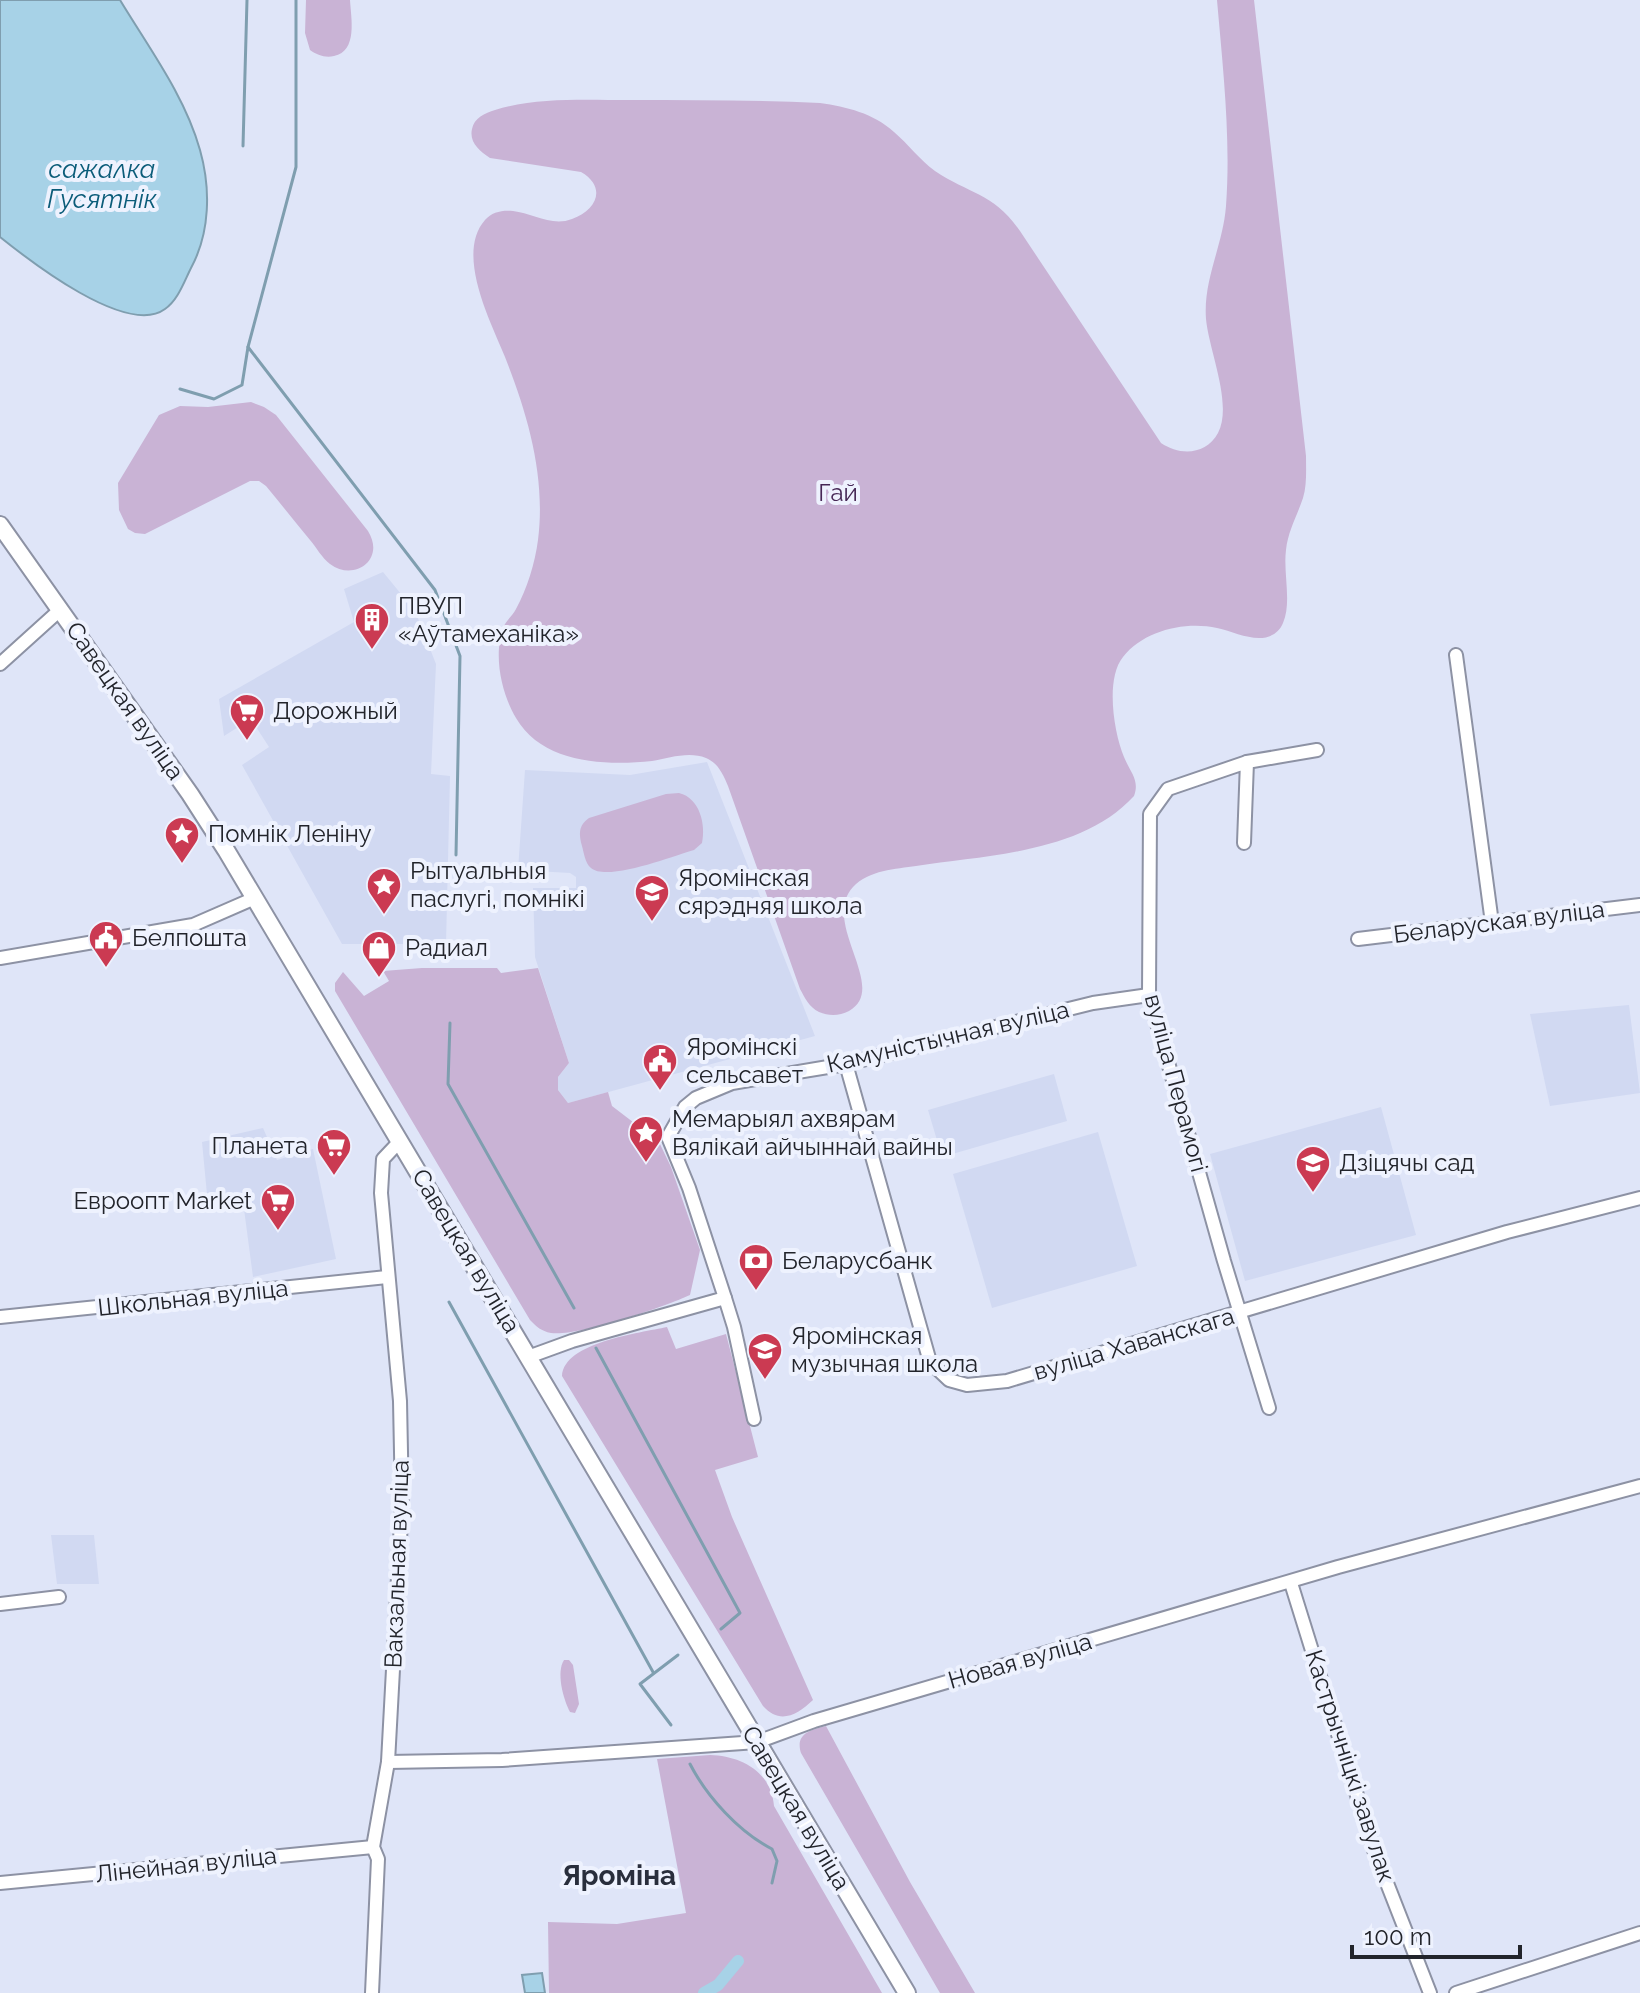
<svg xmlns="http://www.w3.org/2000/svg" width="1640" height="1993" font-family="Raleway,sans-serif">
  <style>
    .built { fill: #d1d9f2 }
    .green { fill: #c9b3d5 }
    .water { fill: #a7d2e7; stroke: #7f9eaf; stroke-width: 2 }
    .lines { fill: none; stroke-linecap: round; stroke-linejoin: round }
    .stream { stroke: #7f9eaf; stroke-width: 3 }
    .canal { stroke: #a7d2e7; stroke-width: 12 }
    .minor-casing { stroke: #8d92a4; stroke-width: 16 }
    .major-casing { stroke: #8d92a4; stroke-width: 20 }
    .minor { stroke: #fff; stroke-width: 12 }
    .major { stroke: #fff; stroke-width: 16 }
    .labels { text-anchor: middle; stroke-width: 8; stroke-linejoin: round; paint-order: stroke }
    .park-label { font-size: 24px; fill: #462856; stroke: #eef2fe }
    .poi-label { font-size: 24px; fill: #22242b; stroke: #eef2fe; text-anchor: start }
    .street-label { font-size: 24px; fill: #22242b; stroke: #eef2fe }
    .water-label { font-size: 26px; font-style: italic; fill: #0b5c79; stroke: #eef2fe }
    .quarter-label { font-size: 28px; font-weight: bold; fill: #292e3c; stroke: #eef2fe }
  </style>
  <rect width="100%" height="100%" fill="#dfe5f8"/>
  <!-- built -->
  <g class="built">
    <polygon points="383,572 415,611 436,664 431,774 450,776 446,944 342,944 242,765 269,747 251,719 224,736 219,699 354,622 344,589"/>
    <polygon points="707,762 815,1036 568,1103 558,1090 558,1077 569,1063 535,957 533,888 576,888 576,877 570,873 518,870 525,770 630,775"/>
    <polygon points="1629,1005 1640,1093 1550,1106 1530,1014"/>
    <polygon points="1054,1074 1067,1121 942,1157 928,1110"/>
    <polygon points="1381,1107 1416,1235 1245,1281 1210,1154"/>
    <polygon points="263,1128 277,1160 313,1149 336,1259 253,1277 244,1209 208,1205 202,1142"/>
    <polygon points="1098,1132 1137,1266 992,1308 953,1174"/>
    <polygon points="51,1535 94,1535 99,1584 57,1584"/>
  </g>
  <!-- green -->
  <g class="green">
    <path d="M306,0H350C351,18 358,51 334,56C325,58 317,55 310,50L305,33Z"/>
    <path d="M1217,0H1254L1306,456C1306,470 1307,485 1303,498C1297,516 1288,531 1286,550C1283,573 1292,602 1283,623C1279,633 1270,638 1259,638C1245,638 1231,631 1217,628C1186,621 1144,630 1123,657C1105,679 1114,733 1124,757C1130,772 1140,780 1134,796C1082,853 987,855 916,866C896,869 869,870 853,887C820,923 890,988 849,1011C839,1016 829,1016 819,1012C809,1007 805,998 800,989L728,786C723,774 718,763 706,758C689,751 669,758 652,761C604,766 542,763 516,718C501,693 492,652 505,624C508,619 513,615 516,609C527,589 535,563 538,540C546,477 528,415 505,357C491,322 455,254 485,220C492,212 502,210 513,211C532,213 552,227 572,219C597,210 607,187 581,172L490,158C479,151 469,142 472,129C474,118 485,113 495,110C536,97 586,100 629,100C693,100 756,100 820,103C847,107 873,113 894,132C908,144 920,160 935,171C969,194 994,193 1020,231L1161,443C1180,456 1206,455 1218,433C1233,404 1209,351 1206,319C1203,279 1223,246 1226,206C1231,138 1223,69 1217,0Z"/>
    <path d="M251,402L264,407L276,415L368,531C386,560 354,582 330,564C322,558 316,547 310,540C295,522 281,504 266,486L259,481H250L145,534L135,533L128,529L119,510L118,483L159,415L180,406L208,407Z"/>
    <path d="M679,793C700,798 706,825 702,843L694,850C673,856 607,882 591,868C585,863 584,853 582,846C579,834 578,826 589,818L666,794Z"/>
    <path d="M422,968H497L501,973L538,968L569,1063L558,1077V1090L568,1103L608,1092L612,1106L659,1142L671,1167L700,1250L690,1295C664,1307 576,1337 551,1333C541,1331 537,1327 530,1320L335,991V983L343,972L364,996L389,981L383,971Z"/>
    <path d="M667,1327L676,1349L726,1334L758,1457L715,1470L732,1517L813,1700C797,1715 780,1725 763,1706L562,1376C564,1342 640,1333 667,1327Z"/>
    <path d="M564,1660H569L573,1665L579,1704L575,1713L570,1712C563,1699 556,1672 564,1660Z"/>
    <path d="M826,1726L910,1882L975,1993H940L801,1753C795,1734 810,1730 826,1726Z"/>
    <path d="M710,1755C741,1756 771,1771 774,1806L882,1993H549L548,1922L617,1924L686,1913L657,1759Z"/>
  </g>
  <!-- water -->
  <g class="water">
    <path d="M0,0H120C149,48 185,96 200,150C211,189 210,233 191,268C184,282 178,300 165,309C127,337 30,261 0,237Z"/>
    <polygon points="542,1973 545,1993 525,1993 522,1975"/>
  </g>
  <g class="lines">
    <!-- stream -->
    <g class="stream">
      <polyline points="243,146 247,0"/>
      <polyline points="248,347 435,590 460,656 456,855"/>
      <polyline points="180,389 214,399 242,385 248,347 296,167 296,0"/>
      <polyline points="450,1023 448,1084 574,1308"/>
      <polyline points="449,1302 653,1672"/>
      <polyline points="596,1348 740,1613 721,1629"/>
      <polyline points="671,1725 640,1684 678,1655"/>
      <path d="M690,1764C707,1797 739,1832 772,1849L777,1861L772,1883"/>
    </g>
    <!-- canal -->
    <polyline class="canal" points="704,1993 718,1985 738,1961"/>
    <defs>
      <g id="minor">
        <polyline points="1456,655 1492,923"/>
        <polyline points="0,664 61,609"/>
        <polyline points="1247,762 1317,750"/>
        <polyline points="1244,843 1247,762 1168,789 1150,814 1149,995 1224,1261 1269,1408"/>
        <polyline points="1358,939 1640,905"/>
        <polyline points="0,958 193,925 255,898"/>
        <polyline points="846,1064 930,1362 949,1380 967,1385 1007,1381 1507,1232 1640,1198"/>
        <polyline points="725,1298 734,1327 754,1419"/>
        <polyline points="0,1317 387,1277"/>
        <polyline points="528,1357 572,1341 725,1298 689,1188 668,1137 685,1107 696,1098 732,1083 846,1064 1093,1003 1149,995"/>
        <polyline points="1291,1583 1374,1850 1430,1993"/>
        <polyline points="0,1604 59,1597"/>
        <polyline points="388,1762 502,1760 757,1742 814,1721 1338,1567 1640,1486"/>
        <polyline points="0,1883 373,1847"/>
        <polyline points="372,1993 378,1859 373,1847 388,1762 402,1503 400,1401 381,1193 383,1159 400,1141"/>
        <polyline points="1456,1993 1640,1933"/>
      </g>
      <polyline id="major" points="0,525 190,794 226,850 907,1993"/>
    </defs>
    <!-- minor casing -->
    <use href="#minor" class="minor-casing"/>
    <!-- major casing -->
    <use href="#major" class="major-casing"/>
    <!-- minor -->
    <use href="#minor" class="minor"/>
    <!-- major -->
    <use href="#major" class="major"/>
  </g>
  <!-- icons -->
  <defs>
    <symbol id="building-pin" viewBox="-11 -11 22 30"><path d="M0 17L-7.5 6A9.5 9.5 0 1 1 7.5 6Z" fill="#cb3a52" stroke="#eef2fe"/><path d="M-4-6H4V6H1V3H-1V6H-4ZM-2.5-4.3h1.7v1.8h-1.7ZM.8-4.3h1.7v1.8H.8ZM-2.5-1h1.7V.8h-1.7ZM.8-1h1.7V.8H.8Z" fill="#fff"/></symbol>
    <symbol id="supermarket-pin" viewBox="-11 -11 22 30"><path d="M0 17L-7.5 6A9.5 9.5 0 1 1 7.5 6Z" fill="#cb3a52" stroke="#eef2fe"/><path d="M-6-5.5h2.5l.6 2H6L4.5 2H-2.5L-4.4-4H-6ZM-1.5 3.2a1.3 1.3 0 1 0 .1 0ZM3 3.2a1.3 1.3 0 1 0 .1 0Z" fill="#fff"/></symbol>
    <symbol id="sight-pin" viewBox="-11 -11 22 30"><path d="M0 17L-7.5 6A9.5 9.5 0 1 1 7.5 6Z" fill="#cb3a52" stroke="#eef2fe"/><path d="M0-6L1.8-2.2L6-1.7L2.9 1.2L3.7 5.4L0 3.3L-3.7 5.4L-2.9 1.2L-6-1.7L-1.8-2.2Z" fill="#fff"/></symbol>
    <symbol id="school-pin" viewBox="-11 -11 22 30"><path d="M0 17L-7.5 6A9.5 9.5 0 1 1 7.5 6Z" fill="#cb3a52" stroke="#eef2fe"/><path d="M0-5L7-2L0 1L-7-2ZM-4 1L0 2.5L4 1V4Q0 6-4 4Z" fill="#fff"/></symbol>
    <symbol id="civic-pin" viewBox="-11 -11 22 30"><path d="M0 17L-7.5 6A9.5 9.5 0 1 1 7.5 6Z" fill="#cb3a52" stroke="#eef2fe"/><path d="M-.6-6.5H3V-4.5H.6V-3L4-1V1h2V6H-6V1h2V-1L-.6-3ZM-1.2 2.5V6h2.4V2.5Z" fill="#fff"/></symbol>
    <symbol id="shop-pin" viewBox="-11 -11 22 30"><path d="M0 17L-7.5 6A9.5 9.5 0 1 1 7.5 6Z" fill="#cb3a52" stroke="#eef2fe"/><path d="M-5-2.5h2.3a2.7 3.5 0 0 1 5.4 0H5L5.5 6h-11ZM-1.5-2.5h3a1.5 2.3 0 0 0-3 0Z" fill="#fff"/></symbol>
    <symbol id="bank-pin" viewBox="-11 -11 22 30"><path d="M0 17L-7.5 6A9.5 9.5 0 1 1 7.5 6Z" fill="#cb3a52" stroke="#eef2fe"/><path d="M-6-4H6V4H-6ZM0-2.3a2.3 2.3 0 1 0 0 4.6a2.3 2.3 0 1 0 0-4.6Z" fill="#fff"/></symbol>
  </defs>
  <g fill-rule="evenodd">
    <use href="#building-pin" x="352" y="600" width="40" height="54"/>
    <use href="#supermarket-pin" x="227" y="691" width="40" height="54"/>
    <use href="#sight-pin" x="162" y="814" width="40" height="54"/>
    <use href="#sight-pin" x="364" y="865" width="40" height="54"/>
    <use href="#school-pin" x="632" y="872" width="40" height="54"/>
    <use href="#civic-pin" x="86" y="918" width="40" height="54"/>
    <use href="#shop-pin" x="359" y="928" width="40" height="54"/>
    <use href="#civic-pin" x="640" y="1041" width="40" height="54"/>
    <use href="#sight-pin" x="626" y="1113" width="40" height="54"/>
    <use href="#supermarket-pin" x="314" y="1126" width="40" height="54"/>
    <use href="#school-pin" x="1293" y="1143" width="40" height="54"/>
    <use href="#supermarket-pin" x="258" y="1181" width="40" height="54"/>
    <use href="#bank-pin" x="736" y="1241" width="40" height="54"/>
    <use href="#school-pin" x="745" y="1330" width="40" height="54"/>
  </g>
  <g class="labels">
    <!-- park labels -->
    <g class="park-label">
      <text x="838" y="501">Гай</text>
    </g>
    <!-- poi labels -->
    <g class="poi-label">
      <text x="398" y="614">ПВУП<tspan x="398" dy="28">«Аўтамеханіка»</tspan></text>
      <text x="273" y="719">Дорожный</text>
      <text x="208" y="842">Помнік Леніну</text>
      <text x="410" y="879">Рытуальныя<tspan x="410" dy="28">паслугі, помнікі</tspan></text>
      <text x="678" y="886">Яромінская<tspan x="678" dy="28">сярэдняя школа</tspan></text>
      <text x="132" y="946">Белпошта</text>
      <text x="405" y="956">Радиал</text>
      <text x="686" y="1055">Яромінскі<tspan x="686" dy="28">сельсавет</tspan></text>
      <text x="672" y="1127">Мемарыял ахвярам<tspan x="672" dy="28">Вялікай айчыннай вайны</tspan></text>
      <text x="308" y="1154" text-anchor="end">Планета</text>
      <text x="1339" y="1171">Дзіцячы сад</text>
      <text x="252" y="1209" text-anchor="end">Евроопт Market</text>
      <text x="782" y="1269">Беларусбанк</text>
      <text x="791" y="1344">Яромінская<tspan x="791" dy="28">музычная школа</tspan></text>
    </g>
    <!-- street labels -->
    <g class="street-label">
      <text transform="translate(125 701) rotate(55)" y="8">Савецкая вуліца</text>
      <text transform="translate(1499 922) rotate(-7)" y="8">Беларуская вуліца</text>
      <text transform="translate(948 1037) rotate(-13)" y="8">Камуністычная вуліца</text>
      <text transform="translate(1176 1083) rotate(75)" y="8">вуліца Перамогі</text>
      <text transform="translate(466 1251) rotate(59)" y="8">Савецкая вуліца</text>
      <text transform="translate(193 1298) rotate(-6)" y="8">Школьная вуліца</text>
      <text transform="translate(1134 1344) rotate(-16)" y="8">вуліца Хаванскага</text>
      <text transform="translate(397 1564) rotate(-88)" y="8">Вакзальная вуліца</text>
      <text transform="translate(1020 1661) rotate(-16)" y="8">Новая вуліца</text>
      <text transform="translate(1350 1766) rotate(72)" y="8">Кастрычніцкі завулак</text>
      <text transform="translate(796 1808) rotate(59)" y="8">Савецкая вуліца</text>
      <text transform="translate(186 1865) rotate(-6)" y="8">Лінейная вуліца</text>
    </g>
    <!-- water labels -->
    <g class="water-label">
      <text x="102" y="178">сажалка<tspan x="102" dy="30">Гусятнік</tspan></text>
    </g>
    <!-- quarter labels -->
    <g class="quarter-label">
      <text x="619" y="1885">Яроміна</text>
    </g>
  </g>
  <!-- scale -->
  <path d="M1352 1945v12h168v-12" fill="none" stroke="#22242b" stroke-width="4"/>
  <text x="1364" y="1945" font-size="24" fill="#22242b" stroke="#eef2fe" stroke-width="6" paint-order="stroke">100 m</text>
</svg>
